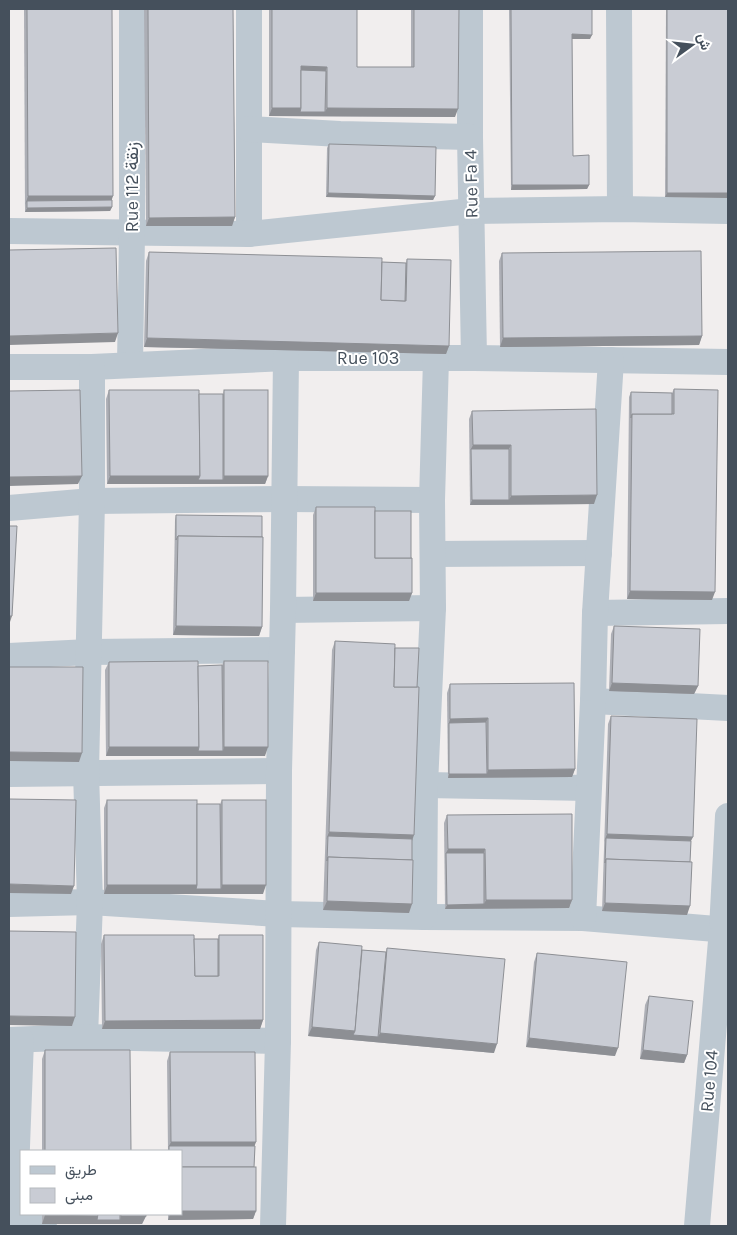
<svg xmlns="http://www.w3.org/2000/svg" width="737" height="1235" font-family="Karla,Vazirmatn,sans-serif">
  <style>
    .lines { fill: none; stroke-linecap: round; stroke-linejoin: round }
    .minor { stroke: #bdc8d1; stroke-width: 26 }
    .wall { fill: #adafb6 }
    .shaded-wall { fill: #8d8f94 }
    .building { fill: #c9ccd4; stroke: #8d8f94 }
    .labels { text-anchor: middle; stroke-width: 4; stroke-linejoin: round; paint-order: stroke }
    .street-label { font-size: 18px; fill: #45505c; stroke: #fff }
  </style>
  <rect width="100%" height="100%" fill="#f1eeee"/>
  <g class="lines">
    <!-- minor -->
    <g class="minor">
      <polyline points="249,9 249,234"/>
      <polyline points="470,9 470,137 474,358"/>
      <polyline points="619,9 620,209"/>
      <polyline points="249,129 340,134 470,137"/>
      <polyline points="9,231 249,234 471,211 620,209 728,211"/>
      <polyline points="130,365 132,233 132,9"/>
      <polyline points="9,367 92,367 286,358 474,358 728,362"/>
      <polyline points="9,508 92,501 284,499 432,500"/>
      <polyline points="433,554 599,553"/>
      <polyline points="283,610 433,608"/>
      <polyline points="595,613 728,611"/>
      <polyline points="9,656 89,652 282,650"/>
      <polyline points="593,701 728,708"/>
      <polyline points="9,774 279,771"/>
      <polyline points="425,785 588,788"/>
      <polyline points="9,904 90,902 279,914 424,917 583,918 728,930"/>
      <polyline points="424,917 425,785 433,608 432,500 436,359"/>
      <polyline points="583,918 593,701 595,613 611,360"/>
      <polyline points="85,1037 90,902 86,772 92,501 92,367"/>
      <polyline points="9,1040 85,1037 278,1041"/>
      <polyline points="9,1226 44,1226"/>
      <polyline points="14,1226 21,1040"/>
      <polyline points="273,1226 278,1041 279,771 283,610 286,358"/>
      <polyline points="697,1226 722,929 728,816"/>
    </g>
  </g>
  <!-- wall -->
  <g class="wall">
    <polygon points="24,9 112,9 112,207 110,211 25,212"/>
    <polygon points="144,9 233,9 235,217 232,226 146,226"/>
    <polygon points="269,9 357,9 357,67 411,67 411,9 459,9 455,117 269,116"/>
    <polygon points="509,9 592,9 590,39 572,39 573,156 589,185 587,189 511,190"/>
    <polygon points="666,9 728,9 728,198 665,197"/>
    <polygon points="329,144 435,196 433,200 326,197 327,148"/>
    <polygon points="149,252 406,263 407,259 449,346 446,354 144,347 146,261"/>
    <polygon points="502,253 702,336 699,345 500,347 499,261"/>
    <polygon points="674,389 712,600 627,599 629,397 631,392 672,393"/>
    <polygon points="109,390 199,394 223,394 224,390 268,476 265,484 107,484 106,399"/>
    <polygon points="472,411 594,504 470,505 469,419"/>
    <polygon points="316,507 375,511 411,558 412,593 409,601 313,601 313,515"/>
    <polygon points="176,515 262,627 259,636 173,635 175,520"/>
    <polygon points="614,626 698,686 694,694 609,691 611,634"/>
    <polygon points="335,641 395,648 412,839 409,913 323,910 332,650"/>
    <polygon points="224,661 265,756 106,756 105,670 109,662 198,666 222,665"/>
    <polygon points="450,684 575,769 572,777 448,778 447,693"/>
    <polygon points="611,716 691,841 687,915 602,911 608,724"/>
    <polygon points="107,800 197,804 220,804 222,800 263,894 104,894 104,808"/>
    <polygon points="447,815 572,900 569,908 445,909 444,823"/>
    <polygon points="104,935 194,939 218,939 219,935 263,1020 260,1029 102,1029 101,944"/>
    <polygon points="319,942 362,950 386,952 387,948 494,1053 308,1036 316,950"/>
    <polygon points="537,953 615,1056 526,1047 534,962"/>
    <polygon points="649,996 687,1055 684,1063 640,1059 645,1005"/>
    <polygon points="45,1050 131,1151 42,1151 42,1059"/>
    <polygon points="170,1052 255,1146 254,1167 256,1211 253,1219 168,1220 168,1214 181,1214 181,1151 168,1151 167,1061"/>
    <polygon points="42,1214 146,1214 146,1216 142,1224 42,1224"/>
  </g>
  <!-- shaded-wall -->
  <g class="shaded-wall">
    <polygon points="572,34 592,35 590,39 570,39"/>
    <polygon points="301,66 327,67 324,75 300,75"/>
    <polygon points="272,108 301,108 325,112 327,108 458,109 455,117 269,116"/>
    <polygon points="512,185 589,185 587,189 511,190"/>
    <polygon points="328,193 435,196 433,200 326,197"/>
    <polygon points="667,193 728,193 728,198 665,197"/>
    <polygon points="28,196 113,196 110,205 27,201 25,205"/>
    <polygon points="112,207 110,211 25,212 27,208"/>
    <polygon points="235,217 232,226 146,226 149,218"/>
    <polygon points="118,333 115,342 9,345 9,336"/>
    <polygon points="702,336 699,345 500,347 503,338"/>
    <polygon points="147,338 449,346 446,354 144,347"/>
    <polygon points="473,445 511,445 507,453 471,449"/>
    <polygon points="82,476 78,484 9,486 9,477"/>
    <polygon points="110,476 200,476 223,480 224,476 268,476 265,484 107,484"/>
    <polygon points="597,495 594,504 470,505 472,500 509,500 511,496"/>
    <polygon points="630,591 715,592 712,600 627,599"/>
    <polygon points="316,593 412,593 409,601 313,601"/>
    <polygon points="9,616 12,616 9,625"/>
    <polygon points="176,626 262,627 259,636 173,635"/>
    <polygon points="612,683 698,686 694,694 609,691"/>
    <polygon points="488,718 484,727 449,723 450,719"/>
    <polygon points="109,747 199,747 223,751 224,747 268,747 265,756 106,756"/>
    <polygon points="9,752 82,753 79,762 9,761"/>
    <polygon points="575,769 572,777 448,778 449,774 487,774 488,770"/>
    <polygon points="329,832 414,835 411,844 328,836 326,840"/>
    <polygon points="607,834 693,837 689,845 606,838 604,842"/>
    <polygon points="448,849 485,849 482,858 446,853"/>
    <polygon points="9,884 74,886 71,894 9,893"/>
    <polygon points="107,885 197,885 221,889 222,885 266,885 263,894 104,894"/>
    <polygon points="486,900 572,900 569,908 445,909 447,905 484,904"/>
    <polygon points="327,901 412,904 409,913 323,910"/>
    <polygon points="605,903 690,906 687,915 602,911"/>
    <polygon points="9,1016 75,1017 72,1026 9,1025"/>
    <polygon points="263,1020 260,1029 102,1029 105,1021"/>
    <polygon points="312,1027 355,1031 378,1037 380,1033 497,1044 494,1053 308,1036"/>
    <polygon points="529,1038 618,1048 615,1056 526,1047"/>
    <polygon points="643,1050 687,1055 684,1063 640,1059"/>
    <polygon points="171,1142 256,1142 253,1150 169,1146"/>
    <polygon points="181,1211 256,1211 253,1219 168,1220 170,1214 181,1214"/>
    <polygon points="45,1215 98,1216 120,1220 121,1216 146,1216 142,1224 42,1224"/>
  </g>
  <!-- building -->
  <g class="building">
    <polygon points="27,9 112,9 113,196 28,196"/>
    <polygon points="148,9 233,9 235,217 149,218"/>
    <polygon points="272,9 357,9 357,67 414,67 414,9 459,9 458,109 327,108 327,67 301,66 301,108 272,108"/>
    <polygon points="511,9 592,9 592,35 572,34 573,156 589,155 589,185 512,185"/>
    <rect x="667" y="9" width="61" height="184"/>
    <polygon points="301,70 326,71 325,112 300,112 301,108"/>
    <polygon points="329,144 436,147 435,196 328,193"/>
    <polygon points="112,200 112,207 27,208 27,201"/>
    <polygon points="116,248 118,333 9,336 9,250"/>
    <polygon points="701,251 702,336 503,338 502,253"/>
    <polygon points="149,252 382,258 381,300 406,301 407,259 451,260 449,346 147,338"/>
    <polygon points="382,262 406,263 405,301 381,300"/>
    <polygon points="674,389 718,390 715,592 630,591 632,414 674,414"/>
    <polygon points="80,390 82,476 9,477 9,391"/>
    <polygon points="109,390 199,390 200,476 110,476"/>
    <rect x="224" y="390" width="44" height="86"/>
    <polygon points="631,392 672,393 672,414 632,414 631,418"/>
    <polygon points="199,394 223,394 223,480 198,480 200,476"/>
    <polygon points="596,409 597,495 511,496 511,445 473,445 472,411"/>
    <polygon points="471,449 509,449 509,500 472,500"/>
    <polygon points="316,507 375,507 375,558 412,558 412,593 316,593"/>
    <rect x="375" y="511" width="36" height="47"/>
    <polygon points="176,515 262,516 262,537 178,536 176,540"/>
    <polygon points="9,526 17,526 12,616 9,616"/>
    <polygon points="178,536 263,537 262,627 176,626"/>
    <polygon points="614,626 700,629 698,686 612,683"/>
    <polygon points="335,641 395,644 394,687 419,687 414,835 329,832"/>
    <polygon points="395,648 419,648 417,687 394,687"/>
    <polygon points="198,661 199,747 109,747 109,662"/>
    <rect x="224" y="661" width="44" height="86"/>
    <polygon points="222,665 223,751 198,751 199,747 198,666"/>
    <polygon points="9,667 83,667 82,753 9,752"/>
    <polygon points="574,683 575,769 488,770 488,718 450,719 450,684"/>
    <polygon points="611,716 697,719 693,837 607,834"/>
    <polygon points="486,722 487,774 449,774 449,723"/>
    <polygon points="9,799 76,800 74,886 9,884"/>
    <rect x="107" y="800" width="90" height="85"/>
    <rect x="222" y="800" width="44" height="85"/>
    <polygon points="197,804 220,804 221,889 196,889 197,885"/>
    <polygon points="572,814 572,900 486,900 485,849 448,849 447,815"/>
    <polygon points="328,836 412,839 412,860 328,857 327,861"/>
    <polygon points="606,838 691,841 690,862 606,859 605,863"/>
    <polygon points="446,853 484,853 484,904 447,905"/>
    <polygon points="328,857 413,860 412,904 327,901"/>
    <polygon points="606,859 692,862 690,906 605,903"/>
    <polygon points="9,931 76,932 75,1017 9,1016"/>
    <polygon points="104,935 194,935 195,976 219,976 219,935 263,935 263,1020 105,1021"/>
    <polygon points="194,939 218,939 218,976 195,976"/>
    <polygon points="319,942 362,946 355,1031 312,1027"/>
    <polygon points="387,948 505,959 497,1044 380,1033"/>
    <polygon points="362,950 386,952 378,1037 353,1035 355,1031"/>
    <polygon points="537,953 627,962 618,1048 529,1038"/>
    <polygon points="649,996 693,1001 687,1055 643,1050"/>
    <polygon points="45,1050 130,1050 131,1151 45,1151"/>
    <polygon points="170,1052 255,1052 256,1142 171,1142"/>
    <polygon points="169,1146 255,1146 254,1167 181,1167 181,1151 169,1151"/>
    <rect x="181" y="1167" width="75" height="44"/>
    <polygon points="45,1214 98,1214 98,1216 45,1215"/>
    <polygon points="98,1214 120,1214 120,1220 97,1220"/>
    <rect x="121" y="1214" width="25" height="2"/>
  </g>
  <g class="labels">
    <!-- street labels -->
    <g class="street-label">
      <text transform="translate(471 184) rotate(-91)" y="6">Rue Fa 4</text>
      <text transform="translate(132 187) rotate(-90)" y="6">Rue 112 زنقة</text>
      <text x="368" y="364">Rue 103</text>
      <text transform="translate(709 1081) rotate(-85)" y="6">Rue 104</text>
    </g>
  </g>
  <!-- border -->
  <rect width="737" height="1235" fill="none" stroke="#45505c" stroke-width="20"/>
  <!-- legend -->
  <rect x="20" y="1150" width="162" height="65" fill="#ffffff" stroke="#b5b9be"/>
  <rect x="30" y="1166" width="25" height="8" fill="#bdc8d1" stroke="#b5b9be"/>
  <text x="65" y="1175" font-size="15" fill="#45505c">طريق</text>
  <rect x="30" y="1188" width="25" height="15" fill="#c9ccd4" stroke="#b5b9be"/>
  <text x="65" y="1200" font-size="15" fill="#45505c">مبنى</text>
  <!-- north arrow -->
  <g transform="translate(692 45) rotate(75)" stroke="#ffffff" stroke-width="4" paint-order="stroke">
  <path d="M0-4L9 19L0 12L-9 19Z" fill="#45505c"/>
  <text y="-8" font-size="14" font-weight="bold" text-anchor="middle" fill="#45505c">ش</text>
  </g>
</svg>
